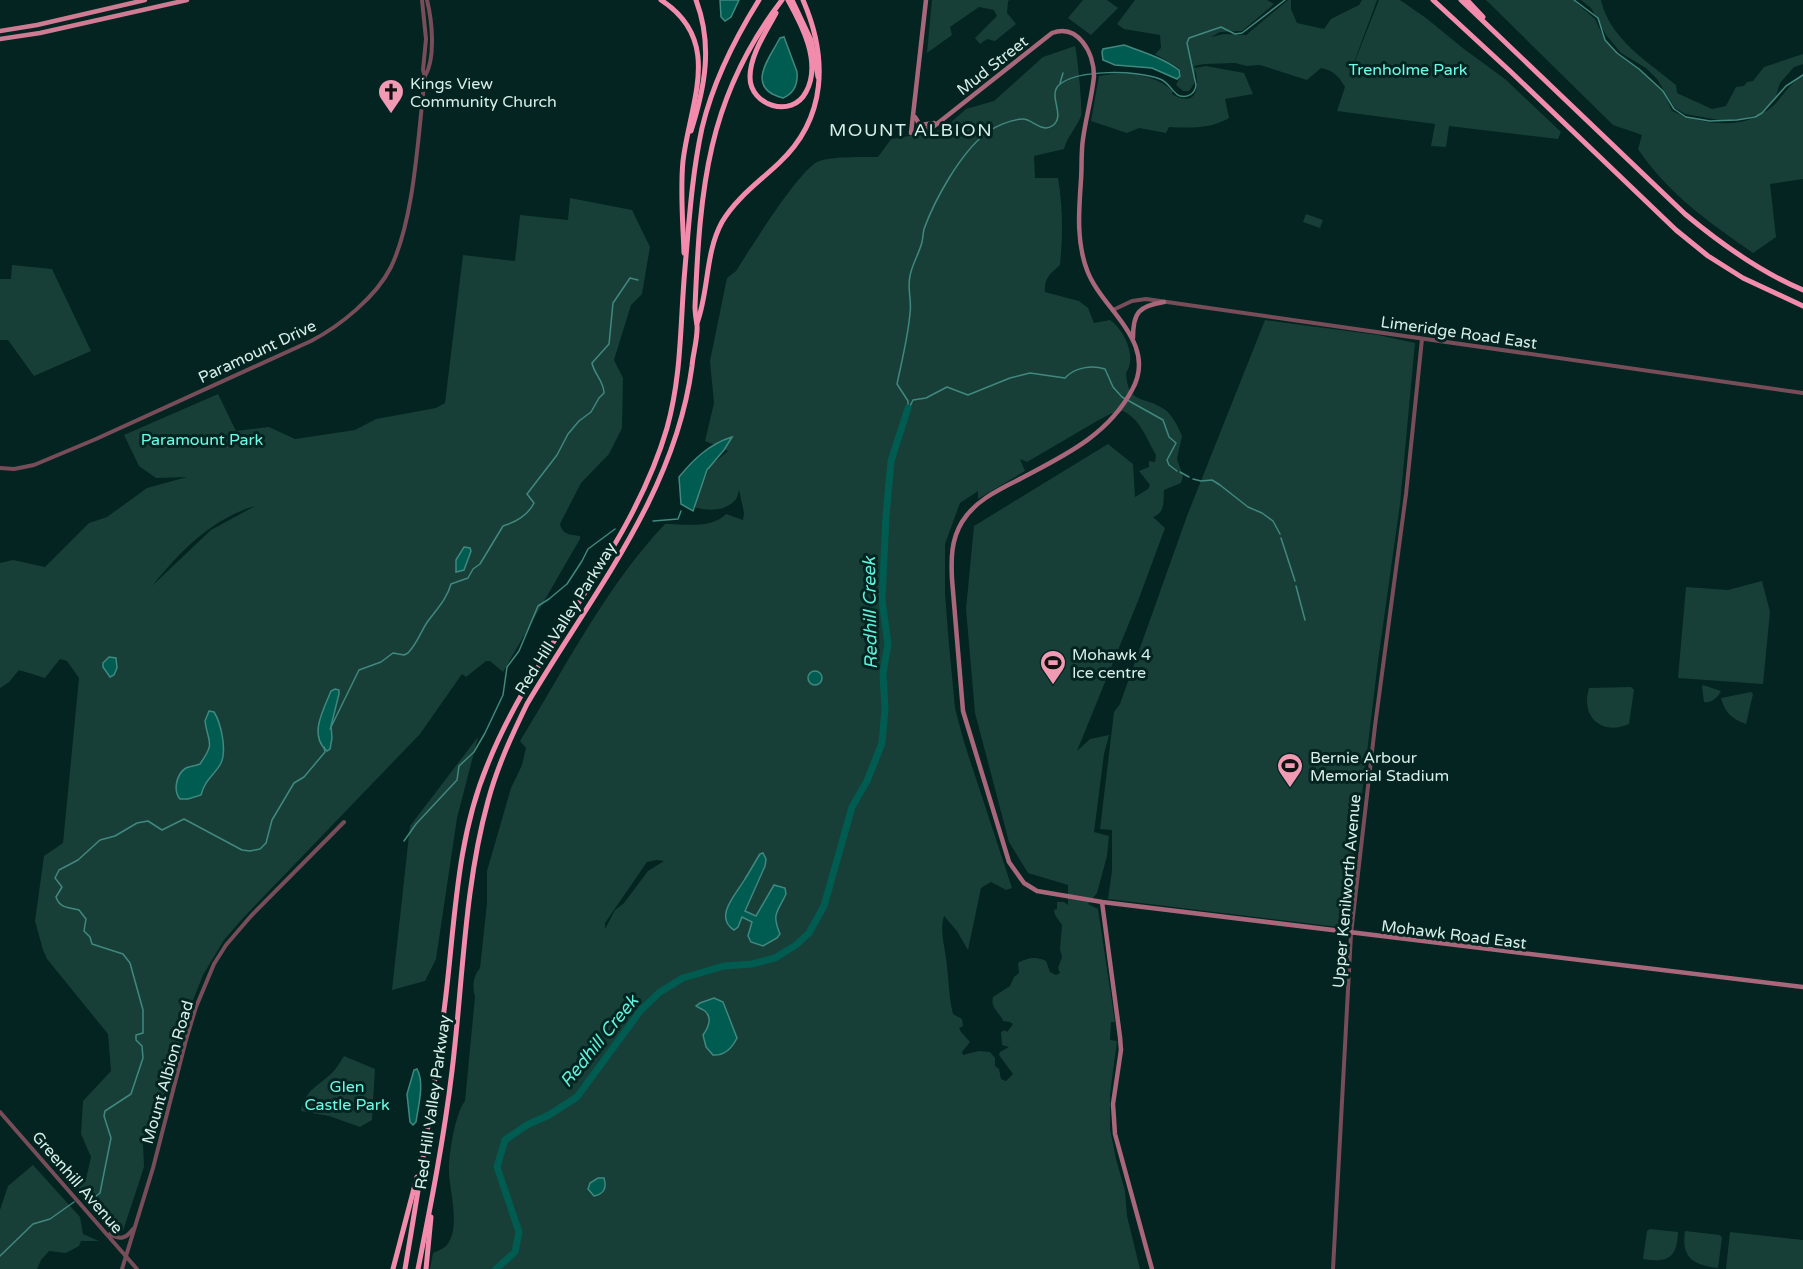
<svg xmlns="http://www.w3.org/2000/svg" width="1803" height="1269" font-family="'Varela Round',sans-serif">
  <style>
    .green { fill: #173f38; fill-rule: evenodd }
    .water { fill: #005c51; stroke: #41887f; stroke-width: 1.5 }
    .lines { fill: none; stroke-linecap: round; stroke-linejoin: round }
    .stream { stroke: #41887f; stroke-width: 1.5 }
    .river { stroke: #005c51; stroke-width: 7 }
    .tertiary { stroke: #774d59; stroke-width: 4 }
    .secondary { stroke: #a9677b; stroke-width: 4.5 }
    .primary { stroke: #d07b94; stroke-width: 4.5 }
    .motorway { stroke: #f38cac; stroke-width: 5 }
    .labels { text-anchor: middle; stroke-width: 6; stroke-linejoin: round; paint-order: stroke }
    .street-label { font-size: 16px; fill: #d8eee9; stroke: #032420 }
    .park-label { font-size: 16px; fill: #6dfbe5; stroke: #032420 }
    .poi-label { font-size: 16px; fill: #d8eee9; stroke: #032420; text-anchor: start }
    .neighbourhood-label { font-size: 18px; letter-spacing: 1.5px; fill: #d8eee9; stroke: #032420 }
    .water-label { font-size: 18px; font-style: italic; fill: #60f0da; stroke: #032420 }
  </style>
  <rect width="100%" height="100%" fill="#032420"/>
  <!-- green -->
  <g class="green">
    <polygon points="932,0 1010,0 1008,1 1007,13 1016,24 995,41 987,39 980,44 975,38 997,16 994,10 979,7 950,27 952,35 927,53"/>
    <polygon points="1083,0 1107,0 1118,8 1091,35 1068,18"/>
    <path d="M1135,0H1267L1274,4L1242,31L1220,32L1211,37L1224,34L1246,35L1288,0H1291V9L1297,23L1324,29L1331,19L1359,5L1362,0H1377L1346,84L1379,0H1400L1426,18L1464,49L1505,79L1561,132L1558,139L1449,126L1446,147L1431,146L1435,124L1337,111L1345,87C1339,77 1335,71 1321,68L1307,80L1260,65L1247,66L1235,63L1204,64L1194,66L1195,68L1206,66L1244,73L1253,94L1225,99L1229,118C1210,129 1191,128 1169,127L1166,133L1139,128L1127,133L1091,121L1099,76C1125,71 1153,73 1173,91L1172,94C1196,108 1200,89 1195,69L1194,84L1189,91H1183L1176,85L1181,75L1179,68L1155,54L1161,48L1160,35L1124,29L1117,24Z"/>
    <path d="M1486,0H1573L1595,19L1605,40L1617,53L1639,69L1663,91L1672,111C1698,123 1736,130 1761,114L1737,120H1719L1685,114L1675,108L1657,79L1646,68L1621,53L1606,35L1591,8L1581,0H1601C1609,38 1648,62 1676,85L1677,93L1712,109L1726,106L1736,87L1744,86L1747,82L1753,81L1764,67L1803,54V64L1794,67L1780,83L1776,96L1762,113C1779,107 1785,85 1803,76V179L1770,184L1776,237L1753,253C1710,223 1667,193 1638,149L1642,135L1613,125Z"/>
    <path d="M1075,46C1077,51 1083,110 1081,116C1077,127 1067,137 1064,149L1034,156L1035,178H1058C1063,207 1063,236 1060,265C1050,274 1044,278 1045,292L1079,301L1088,308L1094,323L1110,320C1125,331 1137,357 1126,373C1128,405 1143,395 1164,409C1171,413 1179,428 1182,436L1177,459L1183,476L1181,483L1164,490C1163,501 1166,512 1153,517L1165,528L1138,601L1077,751L1090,739L1109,735L1104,754L1094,832L1109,836L1107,856L1097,893L1088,904L1098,909L1115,1022H1111L1110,1040L1117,1041L1110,1094V1129L1116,1159L1125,1191L1127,1216L1140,1269H430L433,1253C437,1251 443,1249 446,1246C461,1230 450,1193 449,1173C448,1158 455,1113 465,1101L475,997C472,985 473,977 480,968L487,903V871L511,788L522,765L526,748L520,741C565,668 606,586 665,524C684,524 712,529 726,514L743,520L744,513L739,490C738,493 738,496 736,499C726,512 707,511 694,507L710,466L728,451L705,441L714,403L710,361L727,278L736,271C750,249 797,173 817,162C829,156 864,157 878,157L891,139L934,132L947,126L966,109L994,101L1043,57ZM1123,411C1141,420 1146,438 1156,455L1155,462L1149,461V467L1139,471L1150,485L1148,489L1135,497L1133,464L1108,444L974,526L966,609L975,713L1009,842L1028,873L1068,885V905L1064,902H1057V909L1054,910L1055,915L1062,925L1060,949L1062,957L1058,968L1060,973L1056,975L1050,972L1046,961C1035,956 1028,958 1018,963L1019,973L1014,977L1010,986L993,997C990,1008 1000,1012 1003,1021L1010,1022L1013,1024L1007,1032L1005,1030L1001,1032L1002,1045L1009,1047L1000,1052L999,1055L1013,1074L1006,1081L1001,1079L999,1069L995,1066V1058L990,1052L979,1051L963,1055L962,1052L970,1042L961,1032L959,1028L963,1026L962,1019L953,1014C949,998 949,983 947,967C946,949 939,933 944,916L957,931L968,950L981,888L991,882L1006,890L1012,888L964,742L955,708L948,633L945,593V544L960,503L978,491V499L1025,471L1020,459L1027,462L1097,421L1110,414ZM657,860L664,861L648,871L624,903L615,910L605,929V923L647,862Z"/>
    <path d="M570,198L632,210L650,247L642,294L631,305L614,360L623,378L622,428L609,454L581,483L560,524C562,534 570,535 580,536V539L503,672L490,661H486L466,677L462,674L420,734L243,918L224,940L203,975L192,1003L156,1125L147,1132L143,1144L144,1167L123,1231L72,1182L86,1179L91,1157L81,1134L83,1101L111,1071L108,1034L47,959L43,950L35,921L44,856L63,843L79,678L67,661L60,659L45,678L19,670L9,682L0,688V563L13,560L45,567L89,523L107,517L147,488L187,477L156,478L139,466L124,435L218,394L236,431L269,427L295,439L355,430L376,419L436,408L445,403L463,255L515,261L520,215L568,220ZM255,506L211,530L153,585C179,552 213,518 255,506Z"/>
    <polygon points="1306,214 1323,220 1320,228 1303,222"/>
    <polygon points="12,265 52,269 91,351 34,376 8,340 0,340 0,279 11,279"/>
    <polygon points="1265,320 1378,335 1415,343 1400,504 1378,661 1346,928 1108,899 1112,871 1112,830 1100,829 1114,712 1120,704 1187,516"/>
    <polygon points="1762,581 1770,612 1763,684 1678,678 1686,587 1728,590"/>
    <path d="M1703,685L1721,691C1717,698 1712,703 1704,702L1702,687Z"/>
    <path d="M1631,687L1634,690L1629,724C1602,736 1580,717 1589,688Z"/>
    <path d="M1751,692L1753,694L1746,724C1732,719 1725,713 1721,698Z"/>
    <polygon points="478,737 457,818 436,959 425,981 392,990 410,826"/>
    <path d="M344,1056L375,1069L372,1120L360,1127L329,1116L301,1111C305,1090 317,1087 332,1073C337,1068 340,1062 344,1056Z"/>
    <polygon points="33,1165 80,1217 83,1234 99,1241 81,1241 79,1246 66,1253 49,1251 41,1260 37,1269 0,1269 0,1210 8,1186"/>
    <path d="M1650,1229L1678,1232C1677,1258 1668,1263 1643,1259L1647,1231Z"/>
    <path d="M1685,1231L1720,1235L1722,1238L1718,1268C1693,1265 1681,1258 1685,1231Z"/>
    <polygon points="1730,1232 1803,1240 1803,1269 1726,1269"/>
  </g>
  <!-- water -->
  <g class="water">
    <polygon points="720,0 739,0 731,17 725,21 721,17"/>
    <path d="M784,37L797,72C798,84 795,93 783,98C745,88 768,60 780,38Z"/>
    <path d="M1124,45C1143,52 1163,58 1179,70L1180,76L1177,79L1152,68L1115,65L1103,60L1102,52L1103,49Z"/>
    <path d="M732,437L724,450L707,470L693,511L681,504L679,477C693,460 709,444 732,437Z"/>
    <polygon points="464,547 470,548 471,551 464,570 456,572 456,560"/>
    <polygon points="109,657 116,658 117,668 114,675 110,677 103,667 103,663"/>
    <circle cx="815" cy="678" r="7"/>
    <path d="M335,689L339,690V694L331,726L332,738L330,749L327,751C308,735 324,709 331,691Z"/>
    <path d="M209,711L214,712C221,723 227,750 221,763C215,775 206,777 201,795L188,799H180C173,791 176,774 186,768C190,766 195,766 200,764C216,741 208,744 205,721Z"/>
    <path d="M763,853L766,859L765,866L745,911L756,916L774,885L785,888L786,894C778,912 771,913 780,934L777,938L763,946L751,942L748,936L752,922L742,917L738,927L734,930C713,917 737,893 745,879C750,871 755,862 760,854Z"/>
    <path d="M714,998L723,1002L737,1038C732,1048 725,1056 713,1055L706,1047L703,1035C708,1028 713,1018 705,1011C702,1009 699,1008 696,1006L700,1003Z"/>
    <path d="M417,1069C425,1083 418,1107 416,1122L413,1125L410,1122L407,1094L414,1070Z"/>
    <path d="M598,1178H604C607,1188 604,1194 594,1196L588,1189L590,1183Z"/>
  </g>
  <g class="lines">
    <!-- stream -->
    <g class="stream">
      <polyline points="1574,0 1598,18 1605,40 1617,53 1639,69 1663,91 1674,109 1686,117 1710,121 1737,120 1755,117 1762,113 1786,86 1803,75"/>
      <polyline points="1060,83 1063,73"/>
      <path d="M910,406L913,400L926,398L947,387L968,395L1010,378L1030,373L1065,378C1075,367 1092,365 1105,369L1113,387L1122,397L1163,420L1169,437L1176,443L1167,460L1169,465L1177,471"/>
      <path d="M908,408V401L897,384C902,360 908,337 910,313C912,301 907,288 910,276C912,264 919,254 922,242C923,238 923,233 924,229C935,199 960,154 985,134C994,127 1011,119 1023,119C1032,119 1042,133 1052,126C1067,116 1047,96 1059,85C1077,69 1138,70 1160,79C1169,82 1174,95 1180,96C1189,98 1195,93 1196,85L1187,43L1189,38L1221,27L1235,34L1242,33L1285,0"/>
      <polyline points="1180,472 1189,477"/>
      <polyline points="1193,479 1201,481 1212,480 1220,485 1248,507 1262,513 1273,521 1280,534"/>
      <polyline points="653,521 678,519 681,511"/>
      <polyline points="1281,538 1295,581"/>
      <polyline points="1296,586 1305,620"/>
      <path d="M330,729L359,670L381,662L393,653L404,655L408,653C417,644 421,631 428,621C436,610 447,599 451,584L468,578L473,569L480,564L503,526C516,522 528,515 534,503L527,494L557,455L568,434L579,421L591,412L599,398L604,393C604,381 594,374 592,363L609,344L613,303L630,278L638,280"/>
      <polyline points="404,841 416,824 457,780 459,766 474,752 485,733 503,695 507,667 519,651 538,606 549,599 567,584 582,561 588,549 615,529"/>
      <path d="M92,1199L100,1193L111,1138L104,1116L105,1111L131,1094L143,1058L142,1046L136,1040V1035L143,1033V1010L130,963L123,954L92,944L90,937L84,931L86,919L79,910C69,907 60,909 56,897L62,887L55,878L59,870L78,860L100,840L115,836L137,823L148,821L162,830L184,819L242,850L250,851L260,849L266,843L272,820L294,783L304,777L325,752L324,747"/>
      <polyline points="0,1256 33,1224 50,1219 74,1202"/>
    </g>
    <!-- river -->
    <polyline class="river" points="496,1269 515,1252 519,1232 497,1167 505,1140 527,1125 549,1115 577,1097 641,1010 660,992 683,978 724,966 752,964 775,958 796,945 809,933 824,906 852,807 867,781 882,743 885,709 883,673 888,644 882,600 886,516 891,461 908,408"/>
    <!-- tertiary -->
    <g class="tertiary">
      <path d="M425,76C436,58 432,20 427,0"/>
      <polyline points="1113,310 1132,301 1146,299 1803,393"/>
      <path d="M0,468L14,469L34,465L96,439L311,341C340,326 376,297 391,267C415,217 418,133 425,77L423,70L426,39L422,0"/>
      <polyline points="0,1112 137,1269"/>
      <path d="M110,1234C120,1240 126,1239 133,1229"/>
      <polyline points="122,1269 153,1168 186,1040 196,1007 214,964 226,945 251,916 344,822"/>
      <polyline points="1333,1269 1351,934 1375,726 1406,494 1422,339"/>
    </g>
    <!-- secondary -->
    <g class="secondary">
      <path d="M926,0L911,133L933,127L1052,33C1078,23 1094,53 1094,76C1092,97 1086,117 1083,139C1081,152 1082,166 1081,180C1079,209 1076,241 1087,270C1101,309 1159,342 1132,390C1107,437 1061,457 1016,481C996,491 974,502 962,522C951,540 951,559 952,579L963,711L1009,862L1024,883L1037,891L1102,902L1803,987"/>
      <polyline points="915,117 920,125 934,123"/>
      <path d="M1133,338C1133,312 1139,306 1164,302"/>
      <polyline points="1102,902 1120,1037 1121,1050 1113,1104 1115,1134 1152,1269"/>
    </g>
    <!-- primary -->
    <g class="primary">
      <polyline points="0,31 37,25 145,0"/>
      <polyline points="0,39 40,33 187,0"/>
    </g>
    <!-- motorway -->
    <g class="motorway">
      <path d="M661,0C724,41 690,102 683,161C680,191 683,223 684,253"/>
      <polyline points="792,0 811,40 818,77"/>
      <polyline points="1433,0 1511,72 1676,230 1708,256 1743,278 1803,306"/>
      <path d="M1461,0L1685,214C1721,244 1760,272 1803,290"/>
      <polyline points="1467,0 1483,17"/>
      <path d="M776,13C766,32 750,55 750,77C750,106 792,119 806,92C822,63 802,25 788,0"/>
      <path d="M691,131C705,87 713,45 696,0"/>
      <path d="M697,323C709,291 705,253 722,222C736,198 759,182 779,163C827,118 828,58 803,0"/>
      <polyline points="393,1269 417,1177"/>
      <path d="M405,1269C420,1181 434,1092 445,1003C455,923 456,841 487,766C534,647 631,552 667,428C682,374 680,323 685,268C689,222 692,174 702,128C713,82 734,40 759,0"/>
      <path d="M418,1269C431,1204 444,1138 452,1071C463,982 464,888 488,801C497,767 512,735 527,704C591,595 675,495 692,366C693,353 698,338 697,325C696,319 695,313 695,307C700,189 707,97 782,0"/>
      <polyline points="426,1269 431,1217"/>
    </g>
  </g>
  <!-- icons -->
  <defs>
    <symbol id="church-pin" viewBox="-11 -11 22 30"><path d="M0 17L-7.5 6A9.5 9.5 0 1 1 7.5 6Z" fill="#f19ab3" stroke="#032420"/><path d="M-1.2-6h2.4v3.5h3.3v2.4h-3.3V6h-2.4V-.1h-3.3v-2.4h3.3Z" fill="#111"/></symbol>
    <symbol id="stadium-pin" viewBox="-11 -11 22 30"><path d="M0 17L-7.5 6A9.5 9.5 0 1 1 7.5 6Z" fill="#f19ab3" stroke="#032420"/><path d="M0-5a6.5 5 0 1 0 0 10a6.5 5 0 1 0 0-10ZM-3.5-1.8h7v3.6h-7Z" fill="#111"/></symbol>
  </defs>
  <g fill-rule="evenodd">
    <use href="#church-pin" x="376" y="77" width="30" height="40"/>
    <use href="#stadium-pin" x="1038" y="648" width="30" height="40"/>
    <use href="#stadium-pin" x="1275" y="751" width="30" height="40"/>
  </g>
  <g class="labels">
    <!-- street labels -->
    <g class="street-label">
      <text transform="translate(992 65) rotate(-38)" y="6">Mud Street</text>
      <text transform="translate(1459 332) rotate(8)" y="6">Limeridge Road East</text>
      <text transform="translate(257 351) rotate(-25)" y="6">Paramount Drive</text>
      <text transform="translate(565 618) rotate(-58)" y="6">Red Hill Valley Parkway</text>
      <text transform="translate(1346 891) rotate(-85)" y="6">Upper Kenilworth Avenue</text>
      <text transform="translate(1454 934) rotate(7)" y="6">Mohawk Road East</text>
      <text transform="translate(167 1072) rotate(-74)" y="6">Mount Albion Road</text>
      <text transform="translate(432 1102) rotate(-82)" y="6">Red Hill Valley Parkway</text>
      <text transform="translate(78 1182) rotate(49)" y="6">Greenhill Avenue</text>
    </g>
    <!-- park labels -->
    <g class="park-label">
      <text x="1408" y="75">Trenholme Park</text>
      <text x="202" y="445">Paramount Park</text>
      <text x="347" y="1092">Glen<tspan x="347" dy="18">Castle Park</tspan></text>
    </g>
    <!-- poi labels -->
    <g class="poi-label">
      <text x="410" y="89">Kings View<tspan x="410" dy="18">Community Church</tspan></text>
      <text x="1072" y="660">Mohawk 4<tspan x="1072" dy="18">Ice centre</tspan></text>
      <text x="1310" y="763">Bernie Arbour<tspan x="1310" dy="18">Memorial Stadium</tspan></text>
    </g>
    <!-- neighbourhood labels -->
    <g class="neighbourhood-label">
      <text x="911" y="136">MOUNT ALBION</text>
    </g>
    <!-- water labels -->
    <g class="water-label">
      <text transform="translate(870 613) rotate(-91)" y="6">Redhill Creek</text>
      <text transform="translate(599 1041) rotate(-51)" y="6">Redhill Creek</text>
    </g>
  </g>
</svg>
